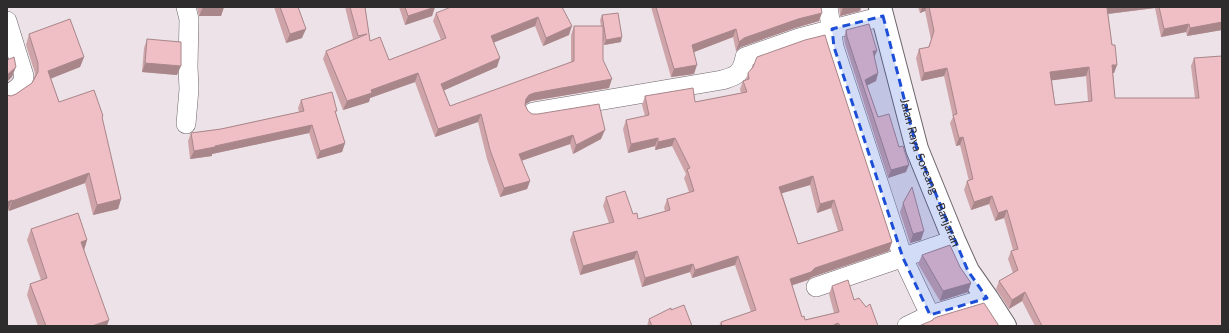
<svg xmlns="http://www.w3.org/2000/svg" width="1229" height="333" font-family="Lato,sans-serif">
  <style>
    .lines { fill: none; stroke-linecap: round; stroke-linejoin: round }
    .minor-casing { stroke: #6d656a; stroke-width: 20 }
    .secondary-casing { stroke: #6d656a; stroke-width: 24 }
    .minor { stroke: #fff; stroke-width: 19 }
    .secondary { stroke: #fff; stroke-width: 22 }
    .wall { fill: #cea4a9; fill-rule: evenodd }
    .shaded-wall { fill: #a8868a }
    .building { fill: #f0bfc5; stroke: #a8868a; fill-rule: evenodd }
    .marked { fill: #1d4ed8; fill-opacity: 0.2; stroke: #1d4ed8; stroke-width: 3; stroke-dasharray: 8 5; stroke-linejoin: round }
    .labels { text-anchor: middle; stroke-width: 3.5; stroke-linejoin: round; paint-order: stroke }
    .street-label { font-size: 12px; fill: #2f2c2e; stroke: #fff }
  </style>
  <rect width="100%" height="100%" fill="#ece2e8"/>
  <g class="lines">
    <defs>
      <g id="minor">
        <polyline points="828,7 834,47 903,258 930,315"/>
        <path d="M7,21L24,76C23,86 15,90 7,95"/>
        <path d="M533,112L722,80C737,76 742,73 745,57L799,38L883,16"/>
        <polyline points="186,124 189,89 188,67 189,19 186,7"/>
        <polyline points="816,287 954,240"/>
        <polyline points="907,326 930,315 987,298"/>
      </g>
      <g id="secondary">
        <path id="s1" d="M880,7L917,149L954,240L968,271L987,298L1005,326"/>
      </g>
    </defs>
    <!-- minor casing -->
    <use href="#minor" class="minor-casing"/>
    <!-- secondary casing -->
    <use href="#secondary" class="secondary-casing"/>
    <!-- minor -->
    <use href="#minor" class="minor"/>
    <!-- secondary -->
    <use href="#secondary" class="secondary"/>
  </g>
  <!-- wall -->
  <g class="wall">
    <polygon points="197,7 224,7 221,16 199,16"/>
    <polygon points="274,7 298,7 302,38 286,43"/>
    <polygon points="345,7 366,7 365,7 370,41 389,60 441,40 433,21 436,13 562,7 569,35 543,46 535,26 494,42 497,67 444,90 450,106 571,62 571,35 574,26 601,26 600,20 602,15 621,42 604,45 603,40 603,60 609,88 531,101 525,104 528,111 532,114 601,139 573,154 570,144 521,161 530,181 527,189 500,197 487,159 478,122 435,137 415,82 370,98 369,102 343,110 323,59 326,51 353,39"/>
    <polygon points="399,7 435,7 432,16 405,25"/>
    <polygon points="651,7 821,7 819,21 795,28 741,47 736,51 733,37 694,52 694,74 671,77"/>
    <polygon points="839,7 861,7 860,11 840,16"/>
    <path d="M918,7H1222V30L1187,36L1186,32L1161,37L1155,8L1108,14L1112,45L1117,65L1114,73H1113L1115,98H1195L1191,66L1194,58L1222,56V326H1035L1022,301L1009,309L996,289L999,281L1013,273L1008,259L1011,251L1013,250L1004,218L995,221L989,204L971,210L964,190L967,181H969L960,145L956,146L950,123L953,117L944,76L921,81L916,58L919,49L928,48L931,40L925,11L920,13ZM1086,76L1088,101L1055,105L1052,80Z"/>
    <polygon points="846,30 874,58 878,73 876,81 867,85 878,117 899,147 906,172 888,178 845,44 844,38"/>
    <polygon points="29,34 84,57 80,67 51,78 59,102 102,119 121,199 118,209 93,215 85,183 9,211 8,210 7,211 7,95 11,96 16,94 32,83 34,78 35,73 26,45"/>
    <polygon points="147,39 177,75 142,72 144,48"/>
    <path d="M827,42L892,242L889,251L812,277L808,280L792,285L802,317L805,320L834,313L829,294L832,286L854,300L878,326H719L721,322L751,312L735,265L692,278L690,272L642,287L634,259L580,275L570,240L573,232L609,223L603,206L606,197L638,219L665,211L664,208L667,199L689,192L684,178L686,174L672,146L655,150V146L628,153L623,129L626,120L645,116L642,105L645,96L695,102L741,93L740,89L743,81L746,80L748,73ZM810,185L817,213L831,208L838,231L798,244L782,193Z"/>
    <polygon points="301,100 336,113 345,143 342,152 317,159 309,133 212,154 212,156 190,159 188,141 191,133 221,129 299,112 298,108"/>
    <polygon points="903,203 921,240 910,243 900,212"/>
    <polygon points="31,229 87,240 84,250 107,326 38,326 27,295 30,284 41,280 27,240"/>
    <polygon points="922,255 960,267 971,283 968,292 940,301 918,264"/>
    <polygon points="671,310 692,326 647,326 649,319"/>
  </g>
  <!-- shaded-wall -->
  <g class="shaded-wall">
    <polygon points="203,7 224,7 221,16 199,16"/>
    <polygon points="435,7 432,16 405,25 408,16"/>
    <polygon points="843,7 861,7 860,11 840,16"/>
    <polygon points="922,7 927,7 925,11 920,13"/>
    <polygon points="1109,7 1155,7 1155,8 1107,14 1107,8"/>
    <polygon points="822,13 819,21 795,28 741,47 736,51 739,42 744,38 798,19"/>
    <polygon points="538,17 535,26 488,45 491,36"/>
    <polygon points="1222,22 1222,30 1187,36 1190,28"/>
    <polygon points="1189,24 1186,32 1161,37 1164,29"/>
    <polygon points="572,26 569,35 543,46 546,38"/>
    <polygon points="306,29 302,38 286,43 290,34"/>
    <polygon points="736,29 733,37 689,54 692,45"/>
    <polygon points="622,37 621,42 604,45 606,40"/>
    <polygon points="873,51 877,51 874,58"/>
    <polygon points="84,57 80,67 45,81 48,71"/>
    <polygon points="500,58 497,67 438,93 441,84"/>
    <polygon points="145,63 181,66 177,75 142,72"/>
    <polygon points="697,65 694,74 671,77 674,69"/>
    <polygon points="1112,65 1117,65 1114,73 1109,73"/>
    <polygon points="16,67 12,77 7,82 7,75"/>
    <polygon points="1089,67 1086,76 1047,81 1050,72"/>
    <polygon points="947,68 944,76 921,81 924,73"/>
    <polygon points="418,73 415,82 370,98 369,102 343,110 347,101 371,90"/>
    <polygon points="878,73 876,81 864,87 865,80"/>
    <polygon points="612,79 609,88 531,101 526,104 523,108 526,99 529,95 534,93"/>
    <polygon points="481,114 478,122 435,137 438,129"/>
    <polygon points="312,125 309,133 212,154 212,156 190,159 194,151"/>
    <polygon points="605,130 601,139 573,154 576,145"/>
    <polygon points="573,135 570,144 515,163 519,154"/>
    <polygon points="963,137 960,145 956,146 959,138"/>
    <polygon points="658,138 655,146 628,153 631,144"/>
    <polygon points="675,138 672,146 655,150 658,142"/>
    <polygon points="345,143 342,152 317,159 320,151"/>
    <polygon points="909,165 906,172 888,178 891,170"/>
    <polygon points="89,173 85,183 9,211 12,201"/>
    <polygon points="813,176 810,185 776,195 779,187"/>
    <polygon points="530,181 527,189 500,197 504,188"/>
    <polygon points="992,196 989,204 971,210 974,202"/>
    <polygon points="121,199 118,209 93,215 97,205"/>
    <polygon points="12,200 8,210 7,211 7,202"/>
    <polygon points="834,200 831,208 817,213 820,204"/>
    <polygon points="1007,210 1004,218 995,221 998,213"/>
    <polygon points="924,231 921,240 910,243 913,234"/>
    <polygon points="87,240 84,250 81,242"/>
    <polygon points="892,242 889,251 812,277 808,280 787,287 790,279 815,268"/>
    <polygon points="637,251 634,259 580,275 583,266"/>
    <polygon points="738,256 735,265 692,278 695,270"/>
    <polygon points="693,264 690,272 642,287 645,278"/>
    <polygon points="971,283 968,292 940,301 943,291"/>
    <polygon points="1025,292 1022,301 1009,309 1012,300"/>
    <polygon points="109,320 107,326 92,326"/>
    <polygon points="838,323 837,326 832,326"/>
  </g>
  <!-- building -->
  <g class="building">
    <polygon points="280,7 298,7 306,29 290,34"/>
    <polygon points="350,7 365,7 370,41 380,37 389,60 446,38 436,13 451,7 562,7 572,26 546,38 538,17 491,36 500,58 441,84 450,106 574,61 574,26 603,26 603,60 612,79 534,93 529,95 526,99 525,105 528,111 532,114 538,114 599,104 605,130 576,145 573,135 519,154 530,181 504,188 490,150 481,114 438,129 418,73 371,90 372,93 347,101 326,51 367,34 358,36"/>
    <polygon points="405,7 435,7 408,16"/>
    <polygon points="656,7 821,7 822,13 798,19 744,38 739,42 736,29 692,45 697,65 674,69"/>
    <path d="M929,7H1109V8H1107L1112,45H1115L1117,65H1112L1115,98H1199L1194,58L1222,56V326H1042L1025,292L1012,300L999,281L1018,270L1011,251L1018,249L1007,210L998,213L992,196L974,202L967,181L973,179L963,137L959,138L953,115L957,114L947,68L924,73L919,49L929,47L934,31ZM1089,67L1092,101L1055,105L1050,72Z"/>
    <polygon points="1159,7 1222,7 1222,22 1190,28 1189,24 1164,29"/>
    <polygon points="618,13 622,37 606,40 602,15"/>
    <polygon points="70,19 84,57 48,71 59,102 94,90 103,116 102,117 121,199 97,205 89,173 12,201 12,200 7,202 7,95 11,96 16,94 32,83 38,72 38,63 29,34"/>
    <polygon points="869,24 877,51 873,51 878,73 865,80 878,117 889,114 899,147 903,146 909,165 891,170 847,37 846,30"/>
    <path d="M825,35L827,42L892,242L815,268L811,272L790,279L802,317L804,316L805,320L839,312L832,286L848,280L854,300L859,298L866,307L870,304L878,326H841L838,323L832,326H722L721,322L756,310L738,256L695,270L693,264L645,278L637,251L583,266L573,232L614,222L606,197L625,191L633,214L637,213L638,219L670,210L667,199L694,191L687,169L690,168L675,138L658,142V138L631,144L626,120L649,115L645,96L693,88L695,102L747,92L743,81L749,79L748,73L753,67L757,57L805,40ZM813,176L820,204L834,200L843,230L798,244L779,187Z"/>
    <polygon points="147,39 181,42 181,66 145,63"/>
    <polygon points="14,57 16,67 7,75 7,60"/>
    <polygon points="332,92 337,111 335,111 345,143 320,151 312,125 215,146 215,147 194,151 191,133 221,129 304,111 301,100"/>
    <polygon points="912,187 924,231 913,234 903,203"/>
    <polygon points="78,213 87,240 81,242 109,320 92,326 46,326 30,284 47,278 31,229"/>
    <polygon points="950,245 960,267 971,283 943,291 922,255"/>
    <polygon points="984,303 999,326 919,326 933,320 933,319 937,317"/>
    <polygon points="684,305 692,326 652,326 649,319 671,308 671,310"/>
  </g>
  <!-- marked area -->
  <path class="marked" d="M883,16L917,149L968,271L987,298L930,315L903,258L834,47L832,29Z"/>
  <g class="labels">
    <!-- street labels -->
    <g class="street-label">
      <text dy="4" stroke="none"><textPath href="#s1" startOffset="173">Jalan Raya Soreang - Banjaran</textPath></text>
    </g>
  </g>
  <!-- border -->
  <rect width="1229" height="333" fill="none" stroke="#2f2c2e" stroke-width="16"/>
</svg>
